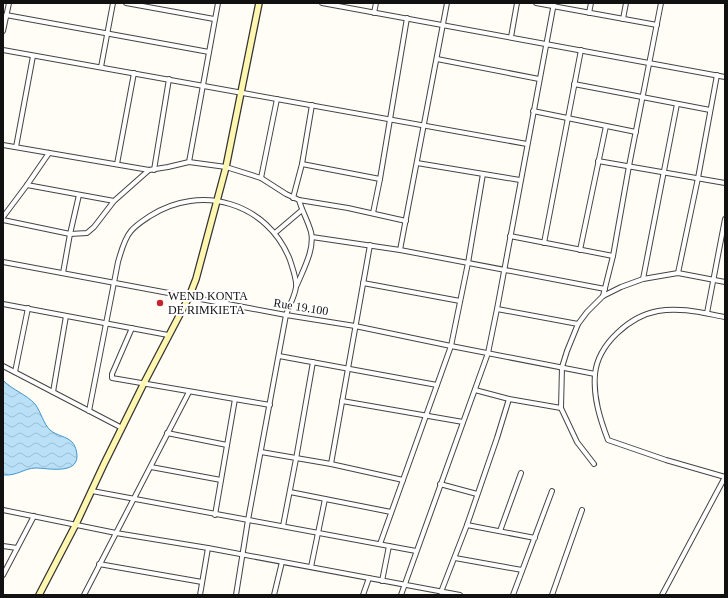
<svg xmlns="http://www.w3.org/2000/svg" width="728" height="598" font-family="Georgia,serif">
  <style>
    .water { fill: url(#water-waves); stroke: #3f96cf }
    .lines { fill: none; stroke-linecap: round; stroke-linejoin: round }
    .street-casing { stroke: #444; stroke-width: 6 }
    .secondary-casing { stroke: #333; stroke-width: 8 }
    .street { stroke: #fff; stroke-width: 4 }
    .secondary { stroke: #fff6b0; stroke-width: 5.5 }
    .poi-dot { fill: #c4262e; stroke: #fff; stroke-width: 1.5 }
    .labels { text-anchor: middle; stroke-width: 4; stroke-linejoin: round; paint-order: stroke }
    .poi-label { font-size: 12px; fill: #111; stroke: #fff; text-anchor: start }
    .street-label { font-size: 12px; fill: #111; stroke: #fff }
  </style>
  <defs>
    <pattern id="water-waves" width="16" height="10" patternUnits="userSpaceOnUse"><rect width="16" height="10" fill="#b9e0f7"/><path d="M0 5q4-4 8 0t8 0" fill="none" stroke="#9ebfd3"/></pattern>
  </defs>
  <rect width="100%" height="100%" fill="#fffdf5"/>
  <!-- water -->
  <path class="water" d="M3,380C12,390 26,394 35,404C41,412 43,423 50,430C57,436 66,436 72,442C75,445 77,451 77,456C77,475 47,468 36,468C24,468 18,476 3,475Z"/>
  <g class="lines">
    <defs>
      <g id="street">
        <polyline points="126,3 214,19"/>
        <polyline points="322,3 725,77"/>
        <polyline points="536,3 657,25"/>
        <polyline points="374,13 376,3"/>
        <polyline points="589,13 591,3"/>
        <polyline points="6,15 209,52"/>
        <polyline points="623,19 626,3"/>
        <polyline points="3,31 9,3"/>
        <polyline points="511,37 517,3"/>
        <polyline points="3,50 527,144"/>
        <polyline points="437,59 539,79"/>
        <polyline points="101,67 113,3"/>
        <polyline points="574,84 710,110"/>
        <polyline points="533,111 636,132"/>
        <polyline points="3,145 149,170 168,167 189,162 226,167 261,178 286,194 299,200 348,208 406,221"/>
        <polyline points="16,147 33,56"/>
        <polyline points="598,161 725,183"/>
        <polyline points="189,162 218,3"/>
        <polyline points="417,163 520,180"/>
        <polyline points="117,164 134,73"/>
        <polyline points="302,164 380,179"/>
        <polyline points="154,170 169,79"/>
        <polyline points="261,178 277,99"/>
        <polyline points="27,185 114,201"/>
        <polyline points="293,198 302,164 312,105"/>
        <polyline points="373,213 380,179 407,18"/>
        <polyline points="3,217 27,185 49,153"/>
        <polyline points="3,220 70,234 87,233 94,227 114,201 149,170"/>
        <polyline points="275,233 302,210"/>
        <polyline points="510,236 613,256"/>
        <polyline points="312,237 400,250 605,289"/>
        <polyline points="544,243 581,50"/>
        <polyline points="400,250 447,3"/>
        <polyline points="580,250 606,126"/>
        <polyline points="3,262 286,315 355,326 451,346 595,374"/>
        <polyline points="63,273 70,234 79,195"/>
        <polyline points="678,273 698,178 717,75"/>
        <polyline points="643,279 677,104"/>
        <polyline points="363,283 460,301"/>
        <path d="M297,285C303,270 315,249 311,232C308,221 302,211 299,200"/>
        <polyline points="603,296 613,256 629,166 661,3"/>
        <polyline points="3,304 168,335"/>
        <polyline points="497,309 578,324"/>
        <polyline points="707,313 725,219"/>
        <polyline points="132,328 112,374 112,378 270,405"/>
        <polyline points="279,356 437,385"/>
        <polyline points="3,366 122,428"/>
        <polyline points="15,372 28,308"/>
        <polyline points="475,390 509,399 561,408"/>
        <polyline points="53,392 66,316"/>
        <polyline points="342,401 463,422"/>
        <path d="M89,411L118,262C121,252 124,239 131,231C136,225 144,220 150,216C201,183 268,203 290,260C292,267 297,279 296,287C295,296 289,306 286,315L248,520L236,595"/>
        <polyline points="167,433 227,445"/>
        <polyline points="261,452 331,464 403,480"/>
        <polyline points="331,464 370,245"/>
        <polyline points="594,464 577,442 561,408 562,367 567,351 578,324 587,312 603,296 621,287 643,279 678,273 725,282"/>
        <polyline points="151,467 221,480"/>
        <path d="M725,477L666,460L608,440C600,419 593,397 595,374C598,344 630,316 658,311C681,307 703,313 725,317"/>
        <polyline points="440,484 477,494"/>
        <polyline points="92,491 416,551"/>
        <polyline points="290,492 391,512"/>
        <polyline points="3,510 116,533 208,548 460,595"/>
        <polyline points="215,515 235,399"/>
        <polyline points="467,525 535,538"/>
        <polyline points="283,526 296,459 313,362"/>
        <polyline points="500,531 521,473"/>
        <polyline points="380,544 451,346 468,263 483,174"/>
        <polyline points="3,546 17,548"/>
        <polyline points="455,558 522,570"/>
        <polyline points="99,564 202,582"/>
        <polyline points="311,567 325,499"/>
        <polyline points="3,575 34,516"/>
        <polyline points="382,581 389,546"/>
        <polyline points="441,592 467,525 497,438 509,399"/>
        <polyline points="84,595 189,392"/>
        <polyline points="200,595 208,548"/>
        <polyline points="274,595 282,562"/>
        <polyline points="363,595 369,578"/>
        <polyline points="401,595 488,353 497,309 554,3"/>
        <polyline points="513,595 552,491"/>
        <polyline points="552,595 582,510"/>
        <polyline points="662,595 725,477"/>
      </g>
      <polyline id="secondary" points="39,595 76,524 104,464 144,383 189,297 196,279 226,167 259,3"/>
    </defs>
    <!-- street casing -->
    <use href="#street" class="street-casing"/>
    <!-- secondary casing -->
    <use href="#secondary" class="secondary-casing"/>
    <!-- street -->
    <use href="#street" class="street"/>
    <!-- secondary -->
    <use href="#secondary" class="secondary"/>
  </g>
  <!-- markers -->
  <circle class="poi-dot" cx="160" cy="303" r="4"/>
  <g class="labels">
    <!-- poi labels -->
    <g class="poi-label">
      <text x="168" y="300">WEND KONTA<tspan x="168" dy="14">DE RIMKIETA</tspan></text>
    </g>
    <!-- street labels -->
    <g class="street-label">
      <text transform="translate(301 307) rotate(9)" y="4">Rue 19.100</text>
    </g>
  </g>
  <!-- border -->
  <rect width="728" height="598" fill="none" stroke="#111111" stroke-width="8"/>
</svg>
